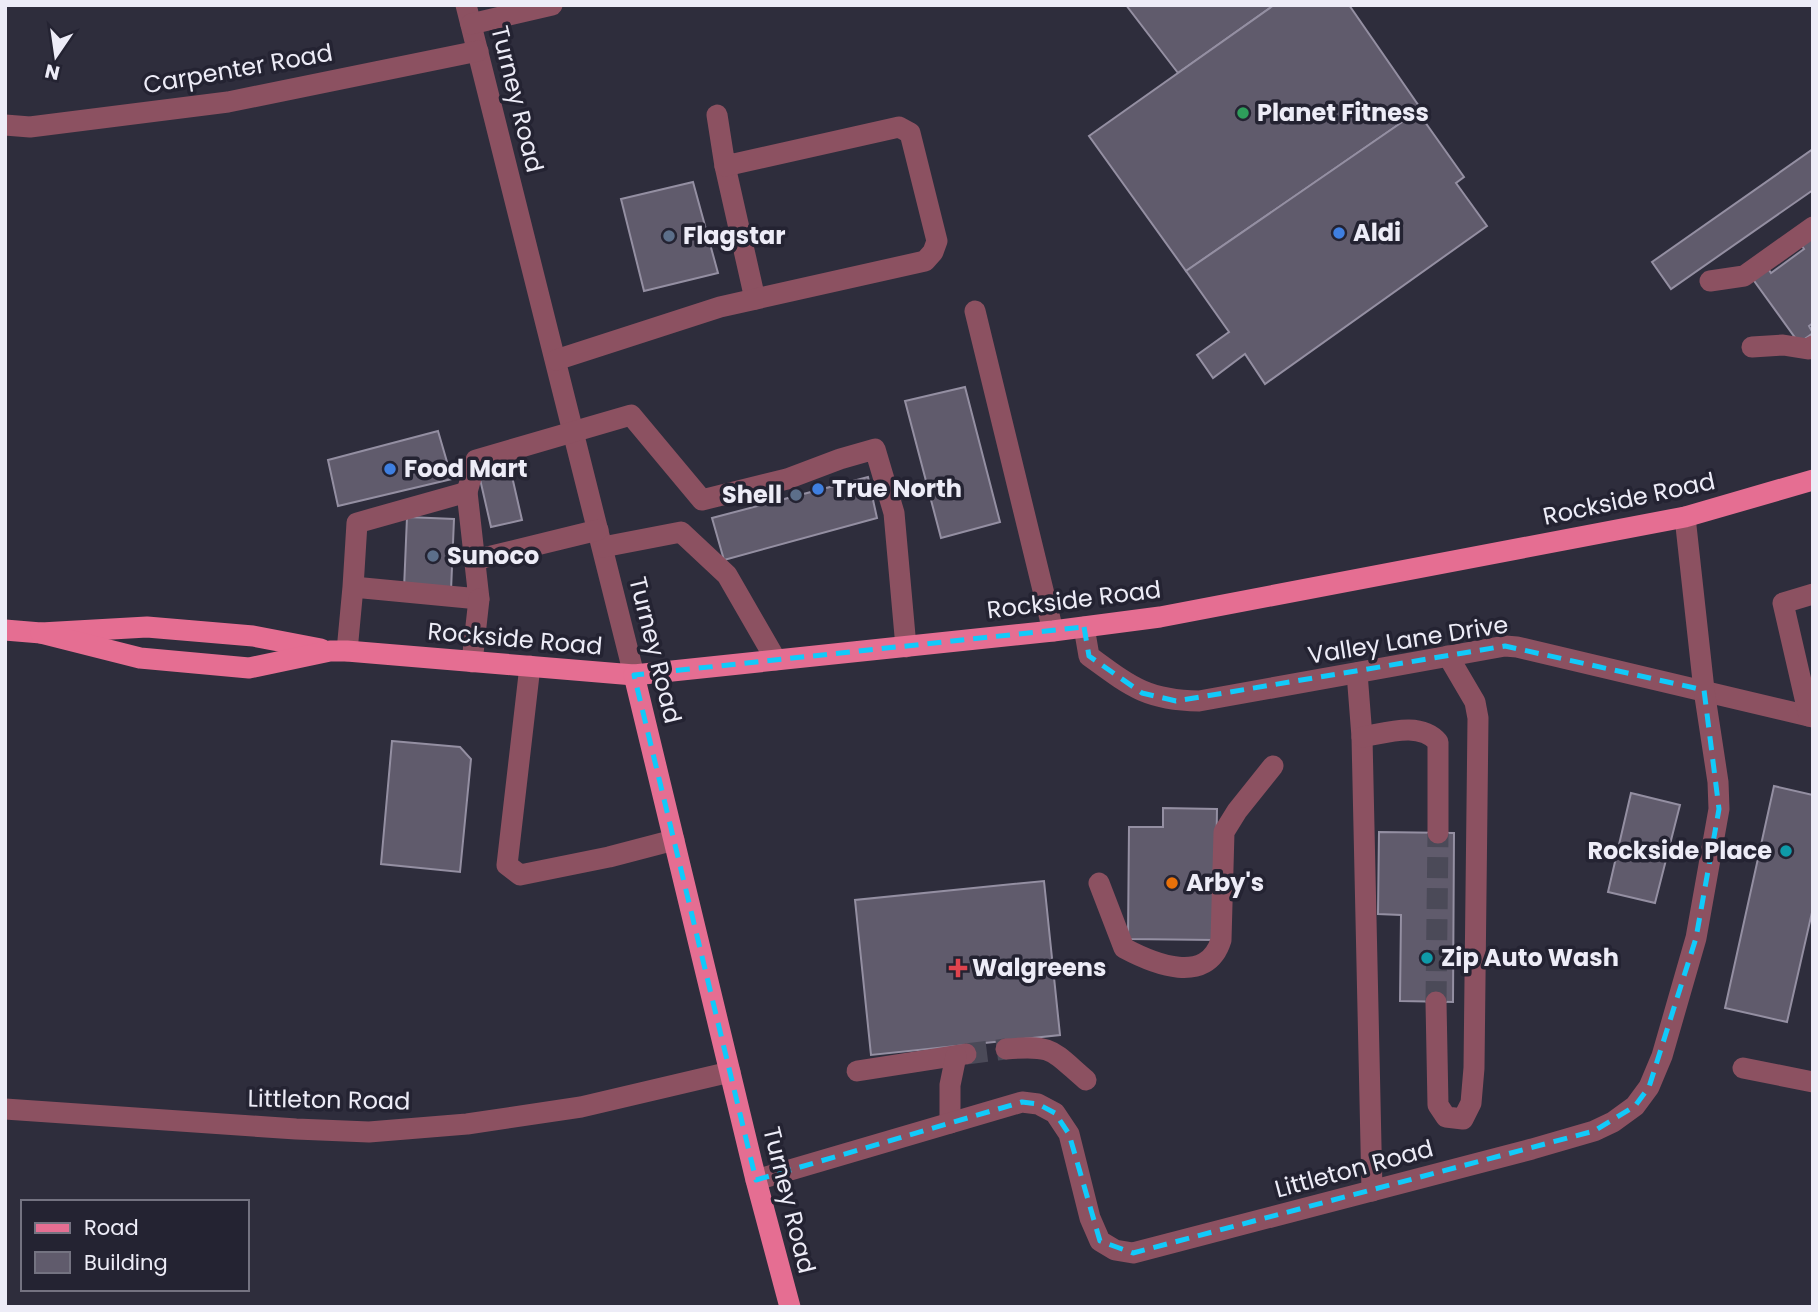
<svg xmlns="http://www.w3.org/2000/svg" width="1818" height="1312" font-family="Poppins,sans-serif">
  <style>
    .building { fill: #605b6c; stroke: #948fa2; stroke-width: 2 }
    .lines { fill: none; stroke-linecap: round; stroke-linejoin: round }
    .minor-tunnel { stroke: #4b4a58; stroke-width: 21; stroke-dasharray: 21 10; stroke-linecap: butt }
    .minor { stroke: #8c5161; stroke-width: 21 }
    .major { stroke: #e56e92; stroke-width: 21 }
    .marked { fill: none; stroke: #11cafa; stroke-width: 5; stroke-dasharray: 14 9; stroke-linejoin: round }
    .leisure-dot { fill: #2e9e5b; stroke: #242332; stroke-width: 2.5 }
    .shop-dot { fill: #3f7fe0; stroke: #242332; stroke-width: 2.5 }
    .service-dot { fill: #5c6f8a; stroke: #242332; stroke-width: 2.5 }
    .culture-dot { fill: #0f9aa8; stroke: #242332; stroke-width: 2.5 }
    .food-dot { fill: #e8710a; stroke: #242332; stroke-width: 2.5 }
    .health-dot { fill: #e0444e; stroke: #242332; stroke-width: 2.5 }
    .labels { text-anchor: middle; stroke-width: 7; stroke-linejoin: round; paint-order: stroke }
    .street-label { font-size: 24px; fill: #edecf7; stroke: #242332 }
    .poi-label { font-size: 24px; font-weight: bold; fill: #edecf7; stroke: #242332; text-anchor: start }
  </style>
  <rect width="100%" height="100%" fill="#2e2d3c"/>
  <!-- building -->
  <g class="building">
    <polygon points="1126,5 1274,5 1178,73"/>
    <polygon points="1274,5 1349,5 1421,109 1186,271 1089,136"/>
    <polygon points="1421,109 1429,119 1425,122 1464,177 1456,183 1487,226 1265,384 1245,354 1213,378 1197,355 1229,332 1186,271"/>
    <polygon points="1813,149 1813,190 1671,289 1652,262"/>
    <polygon points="693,182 718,273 644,291 621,199"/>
    <polygon points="1813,235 1813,323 1809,326 1813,333 1799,343 1752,278 1767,267 1771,273 1804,249 1800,243"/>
    <polygon points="965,387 1000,522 941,538 905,401"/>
    <polygon points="438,431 452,479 338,506 328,460"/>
    <polygon points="511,472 522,520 491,527 480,479"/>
    <polygon points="868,477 877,518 724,560 712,518"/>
    <polygon points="407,517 454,519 451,591 404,589"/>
    <polygon points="392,741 460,747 471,759 460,872 381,864"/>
    <polygon points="1774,786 1813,795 1813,908 1787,1022 1725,1008"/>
    <polygon points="1631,793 1680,805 1655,903 1608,892"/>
    <polygon points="1163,808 1217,809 1215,940 1128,939 1129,827 1163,827"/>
    <polygon points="1379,832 1454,833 1453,1002 1400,1001 1401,915 1378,914"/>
    <polygon points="1044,881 1060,1035 871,1055 855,900"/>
  </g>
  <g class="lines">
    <!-- minor-tunnel -->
    <g class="minor-tunnel">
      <polyline points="1436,1002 1438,833"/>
      <polyline points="966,1054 1006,1049"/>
    </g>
    <!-- minor -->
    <g class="minor">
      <polyline points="466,5 634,675"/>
      <polyline points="471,24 552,5"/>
      <polyline points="5,125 30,127 228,102 478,51"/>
      <polyline points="725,166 755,299"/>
      <polyline points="1710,281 1744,276 1813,227"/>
      <polyline points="975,311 1053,631"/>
      <polyline points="1752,347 1783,345 1808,349 1813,346"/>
      <polyline points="556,360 720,307 925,261 933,252 937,241 910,133 899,127 725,166 717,115"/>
      <polyline points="467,492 476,460 631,415 702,500 787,479 840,459 875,449 894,513 906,647"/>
      <polyline points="603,547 681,532 727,575 776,660"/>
      <polyline points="475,560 598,530"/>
      <path d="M1084,627L1089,656C1130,686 1146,700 1199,701L1505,646L1517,647L1813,717"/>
      <polyline points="347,651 353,587 479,599 467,492 357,523 353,587"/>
      <polyline points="472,662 479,599"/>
      <polyline points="530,666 507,865 520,875 609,857 674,840"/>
      <polyline points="1357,673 1362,737 1372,1191"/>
      <polyline points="1809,716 1783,603 1813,594"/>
      <path d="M1362,737C1386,733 1420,721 1438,742V833"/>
      <path d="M1099,883L1124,948C1154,964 1207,986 1221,940L1224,832L1237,811L1273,766"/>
      <polyline points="1436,1002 1438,1105 1446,1117 1463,1119 1471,1103 1474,1068 1478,718 1475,702 1448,656"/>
      <path d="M1006,1049C1054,1045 1051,1050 1086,1080"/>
      <polyline points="1743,1068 1813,1082"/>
      <polyline points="857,1071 966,1054"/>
      <polyline points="5,1109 296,1129 369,1132 467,1124 581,1107 730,1072"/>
      <polyline points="950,1123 950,1085 956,1056"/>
      <polyline points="756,1180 1022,1102 1038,1104 1055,1113 1069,1134 1090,1218 1100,1241 1115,1250 1133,1253 1532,1149 1594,1131 1613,1122 1635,1106 1649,1087 1662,1056 1696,938 1719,809 1718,782 1704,690 1685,517"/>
    </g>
    <!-- major -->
    <g class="major">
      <polyline points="5,630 41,633 147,627 253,636 321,649"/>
      <polyline points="41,633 140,658 249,668 330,651 347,651 634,675 1053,631 1160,617 1685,517 1813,480"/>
      <polyline points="634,675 756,1180 790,1307"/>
    </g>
  </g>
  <!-- marked area -->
  <path class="marked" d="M1084,627L1089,656L1142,693L1176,701L1505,646L1704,690L1719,809L1696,938L1649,1087L1635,1106L1594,1131L1133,1253L1100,1241L1069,1134L1055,1113L1038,1104L1022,1102L756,1180L634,675Z"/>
  <!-- markers -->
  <circle class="leisure-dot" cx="1243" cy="113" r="7"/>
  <g class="shop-dot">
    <circle cx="1339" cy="233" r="7"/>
    <circle cx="390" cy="469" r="7"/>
    <circle cx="818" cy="489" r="7"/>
  </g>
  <g class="service-dot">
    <circle cx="669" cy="236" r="7"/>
    <circle cx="796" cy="495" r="7"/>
    <circle cx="433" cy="556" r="7"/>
  </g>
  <g class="culture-dot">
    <circle cx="1786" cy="851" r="7"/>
    <circle cx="1427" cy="958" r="7"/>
  </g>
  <circle class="food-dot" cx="1172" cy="883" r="7"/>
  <path class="health-dot" d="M954.5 957.5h7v7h7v7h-7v7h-7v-7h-7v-7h7z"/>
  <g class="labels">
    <!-- street labels -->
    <g class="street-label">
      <text transform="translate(238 69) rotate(-10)" y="8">Carpenter Road</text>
      <text transform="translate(517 99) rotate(76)" y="8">Turney Road</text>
      <text transform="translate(1629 499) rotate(-12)" y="8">Rockside Road</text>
      <text transform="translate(1074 600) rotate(-7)" y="8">Rockside Road</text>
      <text transform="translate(515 639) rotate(5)" y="8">Rockside Road</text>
      <text transform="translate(1408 640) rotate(-9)" y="8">Valley Lane Drive</text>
      <text transform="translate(655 650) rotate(76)" y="8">Turney Road</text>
      <text transform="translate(329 1100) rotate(1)" y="8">Littleton Road</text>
      <text transform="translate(1354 1169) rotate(-15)" y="8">Littleton Road</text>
      <text transform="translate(789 1200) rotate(76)" y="8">Turney Road</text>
    </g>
    <!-- poi labels -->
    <g class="poi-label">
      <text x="1257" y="121">Planet Fitness</text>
      <text x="1353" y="241">Aldi</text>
      <text x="683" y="244">Flagstar</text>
      <text x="404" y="477">Food Mart</text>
      <text x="832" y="497">True North</text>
      <text x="782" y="503" text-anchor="end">Shell</text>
      <text x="447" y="564">Sunoco</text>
      <text x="1772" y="859" text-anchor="end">Rockside Place</text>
      <text x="1186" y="891">Arby's</text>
      <text x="1441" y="966">Zip Auto Wash</text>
      <text x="972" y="976">Walgreens</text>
    </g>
  </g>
  <!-- border -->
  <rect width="1818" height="1312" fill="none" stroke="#edecf7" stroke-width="14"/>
  <!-- legend -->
  <rect x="21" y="1200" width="228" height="91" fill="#242332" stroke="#747381" stroke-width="2"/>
  <rect x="35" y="1223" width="35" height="10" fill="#e56e92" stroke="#747381" stroke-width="2"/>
  <text x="84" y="1235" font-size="21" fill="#edecf7">Road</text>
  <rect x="35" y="1252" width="35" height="21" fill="#605b6c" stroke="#747381" stroke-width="2"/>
  <text x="84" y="1270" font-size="21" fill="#edecf7">Building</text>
  <!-- north arrow -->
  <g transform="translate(56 56) rotate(193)" stroke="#242332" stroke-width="5" paint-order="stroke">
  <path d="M0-5L12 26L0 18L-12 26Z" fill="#edecf7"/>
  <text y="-10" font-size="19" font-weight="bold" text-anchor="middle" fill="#edecf7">N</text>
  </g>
</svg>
